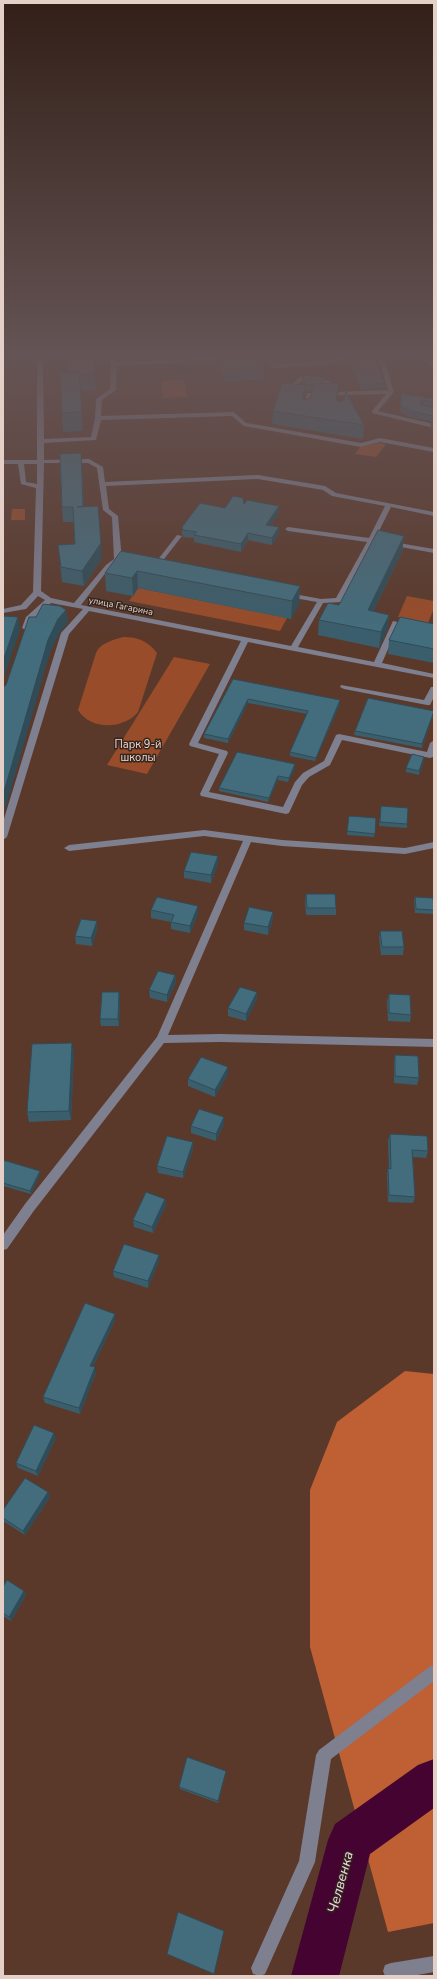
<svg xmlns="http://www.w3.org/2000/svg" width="437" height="1979" font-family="'Nunito Sans',sans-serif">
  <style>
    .green { fill: #994c29 }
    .forest { fill: #be5f34 }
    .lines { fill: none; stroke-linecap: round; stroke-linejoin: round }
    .river { fill: #450331; fill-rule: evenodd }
    .minor { fill: #7e7f8f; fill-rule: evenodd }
    .wall { fill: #3a5e6c; fill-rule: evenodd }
    .shaded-wall { fill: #2f4c58 }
    .building { fill: #436d7d; stroke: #2f4c58 }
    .labels { text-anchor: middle; stroke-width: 3; stroke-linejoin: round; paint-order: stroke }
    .far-street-label { font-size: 9px; fill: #e5d0c7; stroke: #34251e }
    .park-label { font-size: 11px; fill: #f1d7cc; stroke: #34251e }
    .near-water-label { font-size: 14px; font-style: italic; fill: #f2d9e7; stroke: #34251e }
  </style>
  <rect width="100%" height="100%" fill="#5a392b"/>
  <!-- green -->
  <g class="green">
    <polygon points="184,380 187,397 163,398 161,381"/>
    <polygon points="380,443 386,444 376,457 355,454 360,447"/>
    <polygon points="12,509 25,509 25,520 11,520"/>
    <polygon points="138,588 287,618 280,631 129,601"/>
    <polygon points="407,596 434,601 434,608 428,623 398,617"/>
    <path d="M123,637C138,637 148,641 157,653L138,712C124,729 91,731 78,710L96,653C100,643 113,640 123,637Z"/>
    <polygon points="174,657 210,664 147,774 107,765"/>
  </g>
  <!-- forest -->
  <polygon class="forest" points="405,1371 434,1374 434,1923 388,1932 310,1647 310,1490 337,1422"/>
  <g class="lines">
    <!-- river -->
    <polygon class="river" points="434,1759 434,1808 370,1854 339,1976 291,1976 328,1840 335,1824 418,1765"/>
    <!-- minor -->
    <g class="minor">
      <path d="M37,358H43L44,439L91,437L95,418L96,399L110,389L111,358H117V362L206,358H251L248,360L117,366L116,390L102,400L101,416L234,412L246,423L259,425L361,443L380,438L434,448V452L380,442L361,447L244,426L232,416L101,420L96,440L44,443V460L89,459L103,467L105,482L258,475L325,486L336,493L434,512V516L391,507L375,539L434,549V553L373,542L342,602L323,603L298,647L374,662L393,621L434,629V633L398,626L382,663L434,674V678L248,642L198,743L227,751L228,753L209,792L283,807L295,782L303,773L324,761L336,735L339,734L427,752L430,743L434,740L433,757L430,758L342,740L330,765L309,777L302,785L289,813L286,814L201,796L200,794L219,754L190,746L189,744L241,641L89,611L69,634L7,837L3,840V822L61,633L83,609L51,603L32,620L30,628L26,630L22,628L26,617L45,600L38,596L26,609L3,613V609L21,605L33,592L36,488L21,484L18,464H3V460H37ZM44,463H88L97,468L103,510L112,517L114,559L106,565L74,603L51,598L41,591ZM24,464H37V484L26,482ZM258,479L323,490L332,496L385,506L369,538L288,527L285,529L288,531L367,542L336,598L321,599L283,592V596L317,602L291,646L81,605L110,567L122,560L118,516L109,509L106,486Z"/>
      <polygon points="340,358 351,358 327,365 272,368 269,366 272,364 327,361"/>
      <polygon points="378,358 384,358 394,392 378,411 434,424 434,428 372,413 372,411 386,394 312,396 308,411 303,412 307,393 326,392 326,384 317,381 303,380 296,386 292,386 292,384 300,377 318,377 331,382 332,392 388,390"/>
      <polygon points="422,358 428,358 434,364 434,369"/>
      <polygon points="177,535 182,536 157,568 153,568 153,566"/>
      <polygon points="341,685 424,700 431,687 434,687 434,697 430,705 427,705 344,689 340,687"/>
      <polygon points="204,830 282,840 405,848 434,842 434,848 405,854 282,846 251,842 168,1035 220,1034 434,1039 434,1047 220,1042 164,1043 33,1212 7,1249 3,1250 3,1235 25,1204 157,1037 243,841 204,836 69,851 64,848 69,845"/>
      <polygon points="434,1665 434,1681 331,1759 315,1862 265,1974 260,1976 253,1974 251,1968 299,1861 316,1755 319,1750 429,1667"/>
      <polygon points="434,1956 434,1972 412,1976 385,1976 383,1971 385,1965 391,1963"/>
    </g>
  </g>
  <!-- wall -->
  <g class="wall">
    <polygon points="68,358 111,358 109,362 94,363 96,390 81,391 83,431 63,432 62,413 69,373"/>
    <rect x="118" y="358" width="13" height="2"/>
    <polygon points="218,358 321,358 321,360 262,364 264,368 264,379 226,382 218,363"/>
    <polygon points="349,358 374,358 385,383 385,388 360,389 349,360"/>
    <path d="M302,376L325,384L338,397L337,401L364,425L363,439L272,424L273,411L303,384L302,383ZM305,389L306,392L312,391L310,398L304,400Z"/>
    <polygon points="401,393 434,399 434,422 409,417 400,412 400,398"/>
    <polygon points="430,423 434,423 434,431 430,428"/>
    <polygon points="82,467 84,506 102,558 84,586 62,582 58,545 75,544 74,522 63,522 62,507"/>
    <polygon points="244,504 279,513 270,525 279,527 279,534 272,545 248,540 241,552 194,542 194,538 183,537 182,534 182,527"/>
    <polygon points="404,536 402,552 373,612 389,615 387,630 379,648 318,635 319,620 339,605"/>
    <polygon points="121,551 300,586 299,604 291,619 138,588 133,596 106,591 105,573"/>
    <polygon points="434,624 434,663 388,654 389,640"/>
    <polygon points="233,679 340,704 315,761 290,756 290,752 307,714 248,703 228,743 204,738 204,734"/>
    <polygon points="433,715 422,748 354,735 355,731"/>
    <polygon points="424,760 419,775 406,772 406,768"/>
    <polygon points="295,768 288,782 278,780 268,802 219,791 219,788"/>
    <polygon points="381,806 407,824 407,828 379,826"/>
    <polygon points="349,816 376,818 374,837 347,835"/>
    <polygon points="218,856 218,864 211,883 184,878 184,871"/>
    <polygon points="306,894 336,908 336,915 306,915 305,901"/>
    <polygon points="415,897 434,907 434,914 415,913 414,901"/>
    <polygon points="198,906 198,914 190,933 171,929 171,922 151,918 151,910"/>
    <polygon points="273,919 268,935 244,930 244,923"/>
    <polygon points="97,921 97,929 92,946 76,944 75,936"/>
    <polygon points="380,931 404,947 403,955 381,955 379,938"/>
    <polygon points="175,975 176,982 167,1002 150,998 149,990"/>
    <polygon points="119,992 120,999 119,1026 101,1026 100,1019"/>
    <polygon points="389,994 411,1015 410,1022 388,1021 387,1001"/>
    <polygon points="257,999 246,1021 228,1016 228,1008"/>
    <polygon points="74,1053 71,1120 29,1122 27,1112"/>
    <polygon points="395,1055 419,1078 417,1085 394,1083 394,1062"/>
    <polygon points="228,1067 228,1074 215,1097 188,1086 188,1079"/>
    <polygon points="224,1117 224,1124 216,1141 191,1133 191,1126"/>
    <polygon points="390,1134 428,1151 426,1158 413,1157 415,1197 413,1203 388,1202 387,1175 388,1168 389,1169 388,1141"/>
    <polygon points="193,1142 193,1149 183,1178 158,1173 157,1166"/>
    <polygon points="3,1160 40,1171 40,1174 31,1194 3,1186"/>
    <polygon points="165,1199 166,1205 153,1233 134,1227 133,1220"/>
    <polygon points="159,1261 148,1288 114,1277 113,1271"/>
    <polygon points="115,1314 115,1320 93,1367 96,1373 80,1414 45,1403 43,1397"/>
    <polygon points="56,1438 38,1476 18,1468 16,1463"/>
    <polygon points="48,1492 50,1497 25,1535 3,1521 3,1510"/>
    <polygon points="3,1587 24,1591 26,1595 11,1621 3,1616"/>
    <polygon points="226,1771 218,1803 180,1789 179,1787"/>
  </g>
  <!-- shaded-wall -->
  <g class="shaded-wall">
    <polygon points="79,372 81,391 83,431 82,412"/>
    <polygon points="339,383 338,397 335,413 336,399"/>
    <polygon points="305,385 304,398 302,412 302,398"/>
    <polygon points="424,400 423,406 419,408 420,402"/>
    <polygon points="81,453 82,467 85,521 83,506"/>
    <polygon points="98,506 102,558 84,586 82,571"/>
    <polygon points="279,506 279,513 266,532 266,525"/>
    <polygon points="279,527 279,534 272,545 272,538"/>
    <polygon points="248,533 248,540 241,552 241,544"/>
    <polygon points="404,536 402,552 366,626 368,610"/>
    <polygon points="137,571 138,588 133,596 132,578"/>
    <polygon points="300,586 299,604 291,619 292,601"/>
    <polygon points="66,610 68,623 60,632 50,653 3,817 3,795 48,640 58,619"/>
    <polygon points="389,615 387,630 379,648 381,632"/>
    <polygon points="18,617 20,630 3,681 3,661"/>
    <polygon points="248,699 248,703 228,743 228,739"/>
    <polygon points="340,700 340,704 315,761 316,758"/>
    <polygon points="434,711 433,715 422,748 422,744"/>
    <polygon points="424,757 424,760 419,775 419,771"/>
    <polygon points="295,764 295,768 288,782 289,778"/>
    <polygon points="278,776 278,780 268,802 269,798"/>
    <polygon points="218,856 218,864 211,883 211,875"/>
    <polygon points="198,906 198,914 190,933 190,926"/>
    <polygon points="273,912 273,919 268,935 268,927"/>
    <polygon points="97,921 97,929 92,946 91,938"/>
    <polygon points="175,975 176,982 167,1002 167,995"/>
    <polygon points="119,992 120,999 119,1026 118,1019"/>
    <polygon points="257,992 257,999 246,1021 246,1014"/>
    <polygon points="72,1043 74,1053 71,1120 69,1111"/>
    <polygon points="228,1067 228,1074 215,1097 215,1090"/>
    <polygon points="224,1117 224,1124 216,1141 216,1134"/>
    <polygon points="193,1142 193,1149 183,1178 183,1172"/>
    <polygon points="40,1171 40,1174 31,1194 30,1191"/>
    <polygon points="165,1199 166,1205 153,1233 152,1227"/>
    <polygon points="159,1255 159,1261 148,1288 148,1281"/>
    <polygon points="115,1314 115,1320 91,1371 90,1366"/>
    <polygon points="95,1367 96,1373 80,1414 79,1408"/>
    <polygon points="54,1433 56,1438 38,1476 36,1471"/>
    <polygon points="48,1492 50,1497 25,1535 23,1531"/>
    <polygon points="24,1591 26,1595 11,1621 9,1617"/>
  </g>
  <!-- building -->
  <g class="building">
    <polygon points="68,358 94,358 95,374 79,375 79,372 69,373"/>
    <polygon points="221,358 258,358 264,368 226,371"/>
    <polygon points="350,358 374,358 385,383 360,385"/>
    <polygon points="79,372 82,412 62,413 60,373"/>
    <polygon points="304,375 325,378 325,384 306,385 302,376"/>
    <polygon points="282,383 305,385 302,398 304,400 310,398 314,384 339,383 336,399 339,402 344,400 346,392 364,425 273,411"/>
    <polygon points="401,393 434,399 434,402 424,400 420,402 421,405 434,408 434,416 410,411 401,406"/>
    <polygon points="81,453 83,506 77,507 98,506 101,543 82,571 61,567 58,545 75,544 73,507 62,507 60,454"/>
    <polygon points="233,496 243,498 244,504 247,500 279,506 266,525 279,527 272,538 248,533 241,544 194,535 197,532 183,530 182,527 200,503 225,508"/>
    <polygon points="378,530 404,536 368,610 389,615 381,632 319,620 328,603 339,605"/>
    <polygon points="121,551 300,586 292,601 137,571 132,578 105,573"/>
    <polygon points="43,604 60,606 66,610 58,619 48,640 3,795 3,687 6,685 29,617 36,617"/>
    <polygon points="3,616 18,617 3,661"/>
    <polygon points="400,617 434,624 434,649 389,640"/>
    <polygon points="233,679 340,700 316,758 290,752 308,711 248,699 228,739 204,734"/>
    <polygon points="368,698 434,711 422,744 355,731"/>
    <polygon points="237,752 295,764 289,778 278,776 269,798 219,788"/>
    <polygon points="412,754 424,757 419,771 406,768"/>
    <polygon points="381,806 408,808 407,824 380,822"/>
    <polygon points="349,816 376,818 375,834 347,831"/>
    <polygon points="191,852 218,856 211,875 184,871"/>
    <polygon points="306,894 335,894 336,908 307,908"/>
    <polygon points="157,897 198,906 190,926 171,922 174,915 151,910"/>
    <polygon points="415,897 433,898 434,910 416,909"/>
    <polygon points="249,907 273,912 268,927 244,923"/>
    <polygon points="81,919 97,921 91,938 75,936"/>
    <polygon points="380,931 402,931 404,947 382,947"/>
    <polygon points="158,971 175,975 167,995 149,990"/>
    <polygon points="240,987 257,992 246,1014 228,1008"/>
    <polygon points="102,992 119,992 118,1019 100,1019"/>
    <polygon points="389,994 410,995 411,1015 389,1013"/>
    <polygon points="72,1043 69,1111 27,1112 32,1044"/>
    <polygon points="395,1055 418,1056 419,1078 395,1076"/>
    <polygon points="201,1057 228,1067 215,1090 188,1079"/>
    <polygon points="199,1109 224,1117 216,1134 191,1126"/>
    <polygon points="390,1134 427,1136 428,1151 412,1150 415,1197 389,1195 388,1168 391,1169"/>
    <polygon points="167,1136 193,1142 183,1172 157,1166"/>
    <polygon points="3,1160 40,1171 30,1191 3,1183"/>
    <polygon points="146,1192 165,1199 152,1227 133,1220"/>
    <polygon points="124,1244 159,1255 148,1281 113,1271"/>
    <polygon points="85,1303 115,1314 90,1366 95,1367 79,1408 43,1397"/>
    <polygon points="34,1425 54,1433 36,1471 16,1463"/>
    <polygon points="25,1478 48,1492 23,1531 3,1518 3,1510"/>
    <polygon points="7,1580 24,1591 9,1617 3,1613 3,1587"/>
    <polygon points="187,1757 226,1771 218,1801 179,1787"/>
    <polygon points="178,1912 224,1931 214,1974 167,1954"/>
  </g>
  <!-- sky -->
  <linearGradient id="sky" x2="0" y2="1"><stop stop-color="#321f18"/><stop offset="0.56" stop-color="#655455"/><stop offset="1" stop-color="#655455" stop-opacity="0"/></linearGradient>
  <rect width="437" height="635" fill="url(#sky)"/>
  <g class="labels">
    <!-- far-street labels -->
    <g class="far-street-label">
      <text transform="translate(121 606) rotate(11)" y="3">улица Гагарина</text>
    </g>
    <!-- park labels -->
    <g class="park-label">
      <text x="138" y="748">Парк 9-й<tspan x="138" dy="13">школы</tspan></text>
    </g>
    <!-- near-water labels -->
    <g class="near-water-label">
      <text transform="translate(340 1882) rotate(-75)" y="5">Челвенка</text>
    </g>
  </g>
  <!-- border -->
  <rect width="437" height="1979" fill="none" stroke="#e5d0c7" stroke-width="8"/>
</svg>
